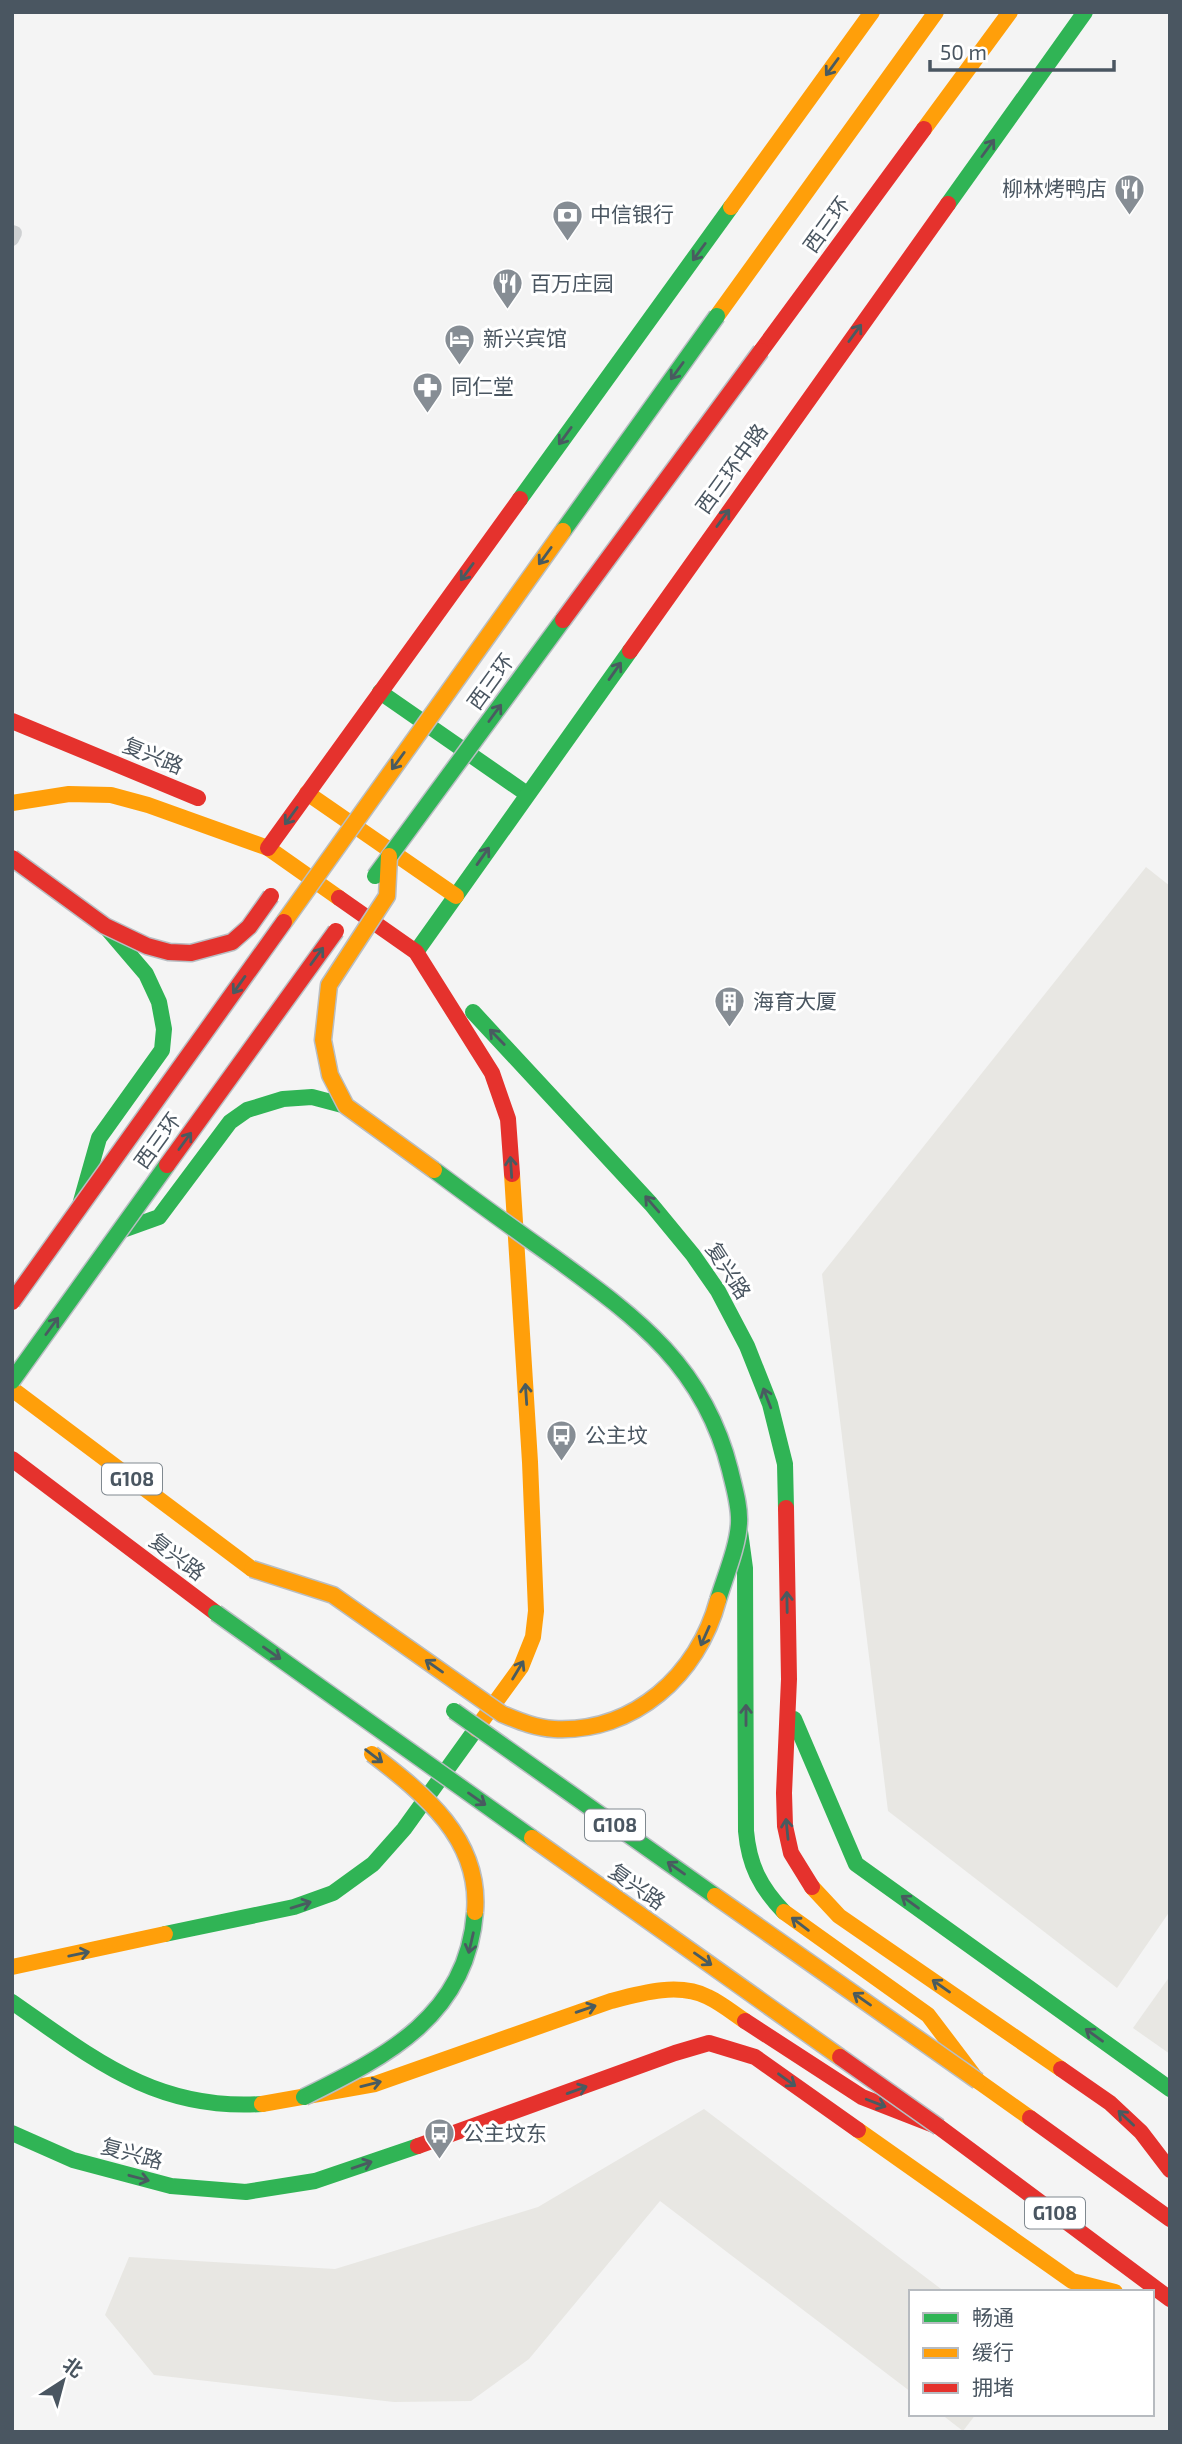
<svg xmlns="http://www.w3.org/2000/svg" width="1182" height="2444" font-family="'Exo 2','Noto Sans SC',sans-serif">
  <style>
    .commercial { fill: #e8e7e3 }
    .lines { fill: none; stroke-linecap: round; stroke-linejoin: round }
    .lane { stroke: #ced0d2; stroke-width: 14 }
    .fast { stroke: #30b455; stroke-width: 16 }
    .slow { stroke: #ff9f0a; stroke-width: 16 }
    .jam { stroke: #e5322d; stroke-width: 16 }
    .fast-bridge-casing { stroke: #b9bec3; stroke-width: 19; stroke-linecap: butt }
    .slow-bridge-casing { stroke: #b9bec3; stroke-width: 19; stroke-linecap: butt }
    .jam-bridge-casing { stroke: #b9bec3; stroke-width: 19; stroke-linecap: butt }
    .fast-bridge { stroke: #30b455; stroke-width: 16 }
    .slow-bridge { stroke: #ff9f0a; stroke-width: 16 }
    .jam-bridge { stroke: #e5322d; stroke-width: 16 }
    .oneway { stroke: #495b60 }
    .labels { text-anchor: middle; stroke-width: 6; stroke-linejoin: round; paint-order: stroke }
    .shield { fill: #fff; stroke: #808990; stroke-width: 2 }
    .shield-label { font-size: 19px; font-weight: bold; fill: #4a5661 }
    .poi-label { font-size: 21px; fill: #4a5661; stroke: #fff; text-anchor: start }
    .street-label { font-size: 21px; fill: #4a5661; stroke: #fff }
  </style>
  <rect width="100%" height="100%" fill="#f4f4f4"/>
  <!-- commercial -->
  <g class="commercial">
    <polygon points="1146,867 1170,886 1170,1911 1117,1988 888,1811 822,1274"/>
    <polygon points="1170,1976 1170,2054 1133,2028"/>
    <polygon points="704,2109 945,2292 911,2292 911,2392 660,2201 529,2359 471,2401 394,2402 154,2375 105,2315 129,2257 335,2269 538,2207"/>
    <polygon points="941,2414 976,2414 963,2431"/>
  </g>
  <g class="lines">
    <!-- lane -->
    <polyline class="lane" points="12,232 15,233 12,239"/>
    <!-- fast -->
    <g class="fast">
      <polyline points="948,204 1085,12"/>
      <polyline points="520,499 731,207"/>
      <polyline points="380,692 527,794"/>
      <polyline points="416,952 630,651"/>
      <polyline points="473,1012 651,1204 693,1255 718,1291 747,1346 770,1404 785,1464 786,1508"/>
      <polyline points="80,1205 99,1138 162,1050 164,1029 159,1002 146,974 105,926"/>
      <polyline points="120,1231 159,1217 230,1122 247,1110 283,1099 312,1097 346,1106"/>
      <path d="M739,1524L745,1568L746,1831C749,1865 760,1887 784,1912"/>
      <polyline points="794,1719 856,1864 1170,2089"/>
      <polyline points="165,1934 294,1907 333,1893 373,1864 404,1829 476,1729"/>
      <path d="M12,2002C94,2059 156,2111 262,2104"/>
      <polyline points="12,2133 73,2160 171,2186 246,2192 315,2181 418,2146"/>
    </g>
    <!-- slow -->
    <g class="slow">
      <polyline points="924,129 1010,12"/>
      <polyline points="731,207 872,12"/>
      <polyline points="717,316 936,12"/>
      <polyline points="307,793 456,896"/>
      <polyline points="12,803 69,794 111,795 148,805 268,848 339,898"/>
      <polyline points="12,1389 252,1569"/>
      <polyline points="476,1729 521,1667 533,1637 536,1611 530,1462 512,1174"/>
      <polyline points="812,1887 839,1916 1061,2069"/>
      <polyline points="784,1912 928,2015 978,2081 1030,2118"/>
      <polyline points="12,1967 165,1934"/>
      <path d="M262,2104L375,2084L611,2001C641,1993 679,1982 708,1997C721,2003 733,2013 745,2021"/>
      <polyline points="858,2130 1072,2281 1115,2292"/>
    </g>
    <!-- jam -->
    <g class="jam">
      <polyline points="761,351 924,129"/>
      <polyline points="630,651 948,204"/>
      <polyline points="12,721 198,798"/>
      <polyline points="268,848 520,499"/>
      <polyline points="339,898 416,952 492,1073 508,1119 512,1174"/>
      <polyline points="12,1459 216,1613"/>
      <polyline points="786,1508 789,1679 784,1793 785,1826 791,1853 812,1887"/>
      <polyline points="745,2021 862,2097 939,2127 1170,2299"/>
      <polyline points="1061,2069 1110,2103 1141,2132 1170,2170"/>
      <polyline points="1030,2118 1170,2219"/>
      <polyline points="418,2146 675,2053 709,2043 755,2057 858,2130"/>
    </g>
    <defs>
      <g id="fast-bridge">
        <polyline points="563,531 717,316"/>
        <polyline points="375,876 563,620"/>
        <path d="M434,1170C474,1200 514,1229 555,1258C637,1318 704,1366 730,1470C734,1487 740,1506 739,1523C738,1546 725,1577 718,1600"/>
        <polyline points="12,1381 167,1165"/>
        <polyline points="216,1613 532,1838"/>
        <polyline points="454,1711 715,1896"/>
        <path d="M304,2097C387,2056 467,2016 475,1912"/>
      </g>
      <g id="slow-bridge">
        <polyline points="389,856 387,896 329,985 323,1040 330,1075 346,1106 434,1170"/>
        <polyline points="284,922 563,531"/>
        <path d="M252,1569L333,1595L502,1714C519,1721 535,1728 554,1729C634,1733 698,1675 718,1600"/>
        <path d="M372,1754C424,1794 481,1839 475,1912"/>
        <polyline points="532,1838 840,2057"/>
        <polyline points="715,1896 978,2081"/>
      </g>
      <g id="jam-bridge">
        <polyline points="563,620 761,351"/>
        <polyline points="12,858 105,926 147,946 169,952 191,953 232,942 249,927 271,896"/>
        <polyline points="167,1165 336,931"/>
        <polyline points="12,1302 284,922"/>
        <polyline points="840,2057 939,2127"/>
      </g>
    </defs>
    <!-- fast-bridge casing -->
    <use href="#fast-bridge" class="fast-bridge-casing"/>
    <!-- slow-bridge casing -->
    <use href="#slow-bridge" class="slow-bridge-casing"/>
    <!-- jam-bridge casing -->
    <use href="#jam-bridge" class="jam-bridge-casing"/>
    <!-- fast-bridge -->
    <use href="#fast-bridge" class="fast-bridge"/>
    <!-- slow-bridge -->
    <use href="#slow-bridge" class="slow-bridge"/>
    <!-- jam-bridge -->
    <use href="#jam-bridge" class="jam-bridge"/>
  </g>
  <!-- one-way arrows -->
  <defs><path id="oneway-shaft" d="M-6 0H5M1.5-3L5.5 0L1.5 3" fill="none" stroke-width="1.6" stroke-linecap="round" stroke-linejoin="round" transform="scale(1.75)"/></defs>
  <g class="oneway">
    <use href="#oneway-shaft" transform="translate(832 67) rotate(126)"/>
    <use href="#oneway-shaft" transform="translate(988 148) rotate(-54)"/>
    <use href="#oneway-shaft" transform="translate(699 252) rotate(126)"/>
    <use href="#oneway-shaft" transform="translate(855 333) rotate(-54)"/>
    <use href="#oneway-shaft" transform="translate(677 371) rotate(126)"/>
    <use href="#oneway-shaft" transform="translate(565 436) rotate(126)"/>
    <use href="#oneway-shaft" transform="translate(723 518) rotate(-54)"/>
    <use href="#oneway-shaft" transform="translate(545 556) rotate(126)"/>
    <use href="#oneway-shaft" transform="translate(467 572) rotate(126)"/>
    <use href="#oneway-shaft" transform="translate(615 671) rotate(-55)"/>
    <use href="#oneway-shaft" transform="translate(495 713) rotate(-54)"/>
    <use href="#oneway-shaft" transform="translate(398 761) rotate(126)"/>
    <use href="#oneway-shaft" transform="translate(291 816) rotate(126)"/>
    <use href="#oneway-shaft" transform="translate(483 856) rotate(-55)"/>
    <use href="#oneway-shaft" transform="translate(317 956) rotate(-54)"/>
    <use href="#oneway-shaft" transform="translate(239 985) rotate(125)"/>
    <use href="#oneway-shaft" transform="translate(497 1037) rotate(-134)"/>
    <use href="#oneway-shaft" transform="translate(185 1141) rotate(-54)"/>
    <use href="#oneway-shaft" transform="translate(511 1167) rotate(-94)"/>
    <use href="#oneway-shaft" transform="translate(652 1204) rotate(-131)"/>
    <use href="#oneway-shaft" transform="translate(52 1326) rotate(-54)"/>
    <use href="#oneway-shaft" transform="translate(526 1394) rotate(-94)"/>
    <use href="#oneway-shaft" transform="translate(767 1398) rotate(-111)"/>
    <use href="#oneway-shaft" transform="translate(787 1602) rotate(-91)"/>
    <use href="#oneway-shaft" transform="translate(705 1636) rotate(114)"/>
    <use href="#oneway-shaft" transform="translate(272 1653) rotate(35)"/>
    <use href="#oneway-shaft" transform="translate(434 1666) rotate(-145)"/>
    <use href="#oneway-shaft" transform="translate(518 1670) rotate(-59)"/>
    <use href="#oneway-shaft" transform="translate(746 1715) rotate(-90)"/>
    <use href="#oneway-shaft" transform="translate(374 1756) rotate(37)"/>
    <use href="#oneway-shaft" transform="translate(477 1799) rotate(35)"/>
    <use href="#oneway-shaft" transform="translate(787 1829) rotate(-96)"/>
    <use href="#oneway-shaft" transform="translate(676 1868) rotate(-145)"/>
    <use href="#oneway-shaft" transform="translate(910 1902) rotate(-144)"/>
    <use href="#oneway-shaft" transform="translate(301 1905) rotate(-17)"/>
    <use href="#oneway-shaft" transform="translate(800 1924) rotate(-143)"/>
    <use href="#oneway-shaft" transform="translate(471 1943) rotate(103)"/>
    <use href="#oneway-shaft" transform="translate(79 1954) rotate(-12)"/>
    <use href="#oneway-shaft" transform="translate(703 1959) rotate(35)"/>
    <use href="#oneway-shaft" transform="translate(941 1986) rotate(-145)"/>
    <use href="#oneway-shaft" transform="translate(862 1999) rotate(-145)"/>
    <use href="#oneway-shaft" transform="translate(586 2009) rotate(-19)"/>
    <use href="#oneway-shaft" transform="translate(1094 2035) rotate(-144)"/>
    <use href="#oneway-shaft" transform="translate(787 2080) rotate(36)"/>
    <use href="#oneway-shaft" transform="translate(371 2084) rotate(-14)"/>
    <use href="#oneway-shaft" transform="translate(577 2090) rotate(-20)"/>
    <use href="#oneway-shaft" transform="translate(876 2103) rotate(21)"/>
    <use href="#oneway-shaft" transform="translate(1126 2118) rotate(-137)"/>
    <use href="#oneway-shaft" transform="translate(362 2165) rotate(-19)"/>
    <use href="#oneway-shaft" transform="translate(139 2178) rotate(15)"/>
  </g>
  <!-- icons -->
  <defs>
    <symbol id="restaurant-pin" viewBox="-11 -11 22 30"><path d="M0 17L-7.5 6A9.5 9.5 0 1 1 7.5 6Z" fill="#868d94" stroke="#fff"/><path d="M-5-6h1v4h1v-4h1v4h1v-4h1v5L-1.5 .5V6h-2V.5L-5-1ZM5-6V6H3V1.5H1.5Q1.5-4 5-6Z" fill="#fff"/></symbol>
    <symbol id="bank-pin" viewBox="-11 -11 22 30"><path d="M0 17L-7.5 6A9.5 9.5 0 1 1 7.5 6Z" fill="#868d94" stroke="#fff"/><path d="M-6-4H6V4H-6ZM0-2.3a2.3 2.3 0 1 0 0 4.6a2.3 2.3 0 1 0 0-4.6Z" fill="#fff"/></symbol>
    <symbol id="hotel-pin" viewBox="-11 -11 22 30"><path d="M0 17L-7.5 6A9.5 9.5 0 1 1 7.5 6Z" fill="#868d94" stroke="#fff"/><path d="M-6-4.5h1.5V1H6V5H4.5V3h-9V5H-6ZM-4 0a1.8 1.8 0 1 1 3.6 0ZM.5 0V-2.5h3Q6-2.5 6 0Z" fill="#fff"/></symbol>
    <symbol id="pharmacy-pin" viewBox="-11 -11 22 30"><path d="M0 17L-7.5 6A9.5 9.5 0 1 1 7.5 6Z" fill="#868d94" stroke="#fff"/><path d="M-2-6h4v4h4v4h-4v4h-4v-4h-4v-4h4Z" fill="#fff"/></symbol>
    <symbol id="building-pin" viewBox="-11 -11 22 30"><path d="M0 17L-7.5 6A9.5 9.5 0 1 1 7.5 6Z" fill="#868d94" stroke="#fff"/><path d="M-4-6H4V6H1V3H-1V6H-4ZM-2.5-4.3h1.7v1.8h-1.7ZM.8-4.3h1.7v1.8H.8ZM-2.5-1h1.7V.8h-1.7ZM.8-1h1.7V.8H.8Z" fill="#fff"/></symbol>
    <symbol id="bus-pin" viewBox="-11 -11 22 30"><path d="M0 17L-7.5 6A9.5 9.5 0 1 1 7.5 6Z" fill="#868d94" stroke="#fff"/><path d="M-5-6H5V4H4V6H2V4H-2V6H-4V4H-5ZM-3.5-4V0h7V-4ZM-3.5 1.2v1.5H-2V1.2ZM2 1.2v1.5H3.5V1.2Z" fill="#fff"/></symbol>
  </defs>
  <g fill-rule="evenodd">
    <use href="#restaurant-pin" x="1112" y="172" width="35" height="47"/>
    <use href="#bank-pin" x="550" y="198" width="35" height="47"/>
    <use href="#restaurant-pin" x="490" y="266" width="35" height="47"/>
    <use href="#hotel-pin" x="442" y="322" width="35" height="47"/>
    <use href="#pharmacy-pin" x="410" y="370" width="35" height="47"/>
    <use href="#building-pin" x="712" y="984" width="35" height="47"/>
    <use href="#bus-pin" x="544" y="1418" width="35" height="47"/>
    <use href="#bus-pin" x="422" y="2116" width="35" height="47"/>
  </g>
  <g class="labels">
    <!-- shield labels -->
    <g class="shield">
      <rect x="102" y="1463.5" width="60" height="31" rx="5"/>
      <rect x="585" y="1809.5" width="60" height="31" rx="5"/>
      <rect x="1025" y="2197.5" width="60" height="31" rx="5"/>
    </g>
    <g class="shield-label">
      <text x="132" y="1486">G108</text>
      <text x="615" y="1832">G108</text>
      <text x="1055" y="2220">G108</text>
    </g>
    <!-- poi labels -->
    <g class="poi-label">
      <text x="1107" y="196" text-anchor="end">柳林烤鸭店</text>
      <text x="590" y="222">中信银行</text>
      <text x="530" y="291">百万庄园</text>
      <text x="483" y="346">新兴宾馆</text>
      <text x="451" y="394">同仁堂</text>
      <text x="753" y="1009">海育大厦</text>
      <text x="585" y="1443">公主坟</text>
      <text x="463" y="2141">公主坟东</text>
    </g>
    <!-- street labels -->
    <g class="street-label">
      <text transform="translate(827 225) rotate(-54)" y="7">西三环</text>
      <text transform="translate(732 469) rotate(-54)" y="7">西三环中路</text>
      <text transform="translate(491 682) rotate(-54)" y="7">西三环</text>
      <text transform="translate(153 756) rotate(22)" y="7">复兴路</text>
      <text transform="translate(158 1141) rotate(-54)" y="7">西三环</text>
      <text transform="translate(728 1271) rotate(57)" y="7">复兴路</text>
      <text transform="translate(177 1557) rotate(37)" y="7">复兴路</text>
      <text transform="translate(637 1887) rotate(35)" y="7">复兴路</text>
      <text transform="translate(132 2154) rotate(15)" y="7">复兴路</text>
    </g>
  </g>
  <!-- border -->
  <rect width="1182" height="2444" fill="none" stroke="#4a5661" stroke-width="28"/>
  <!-- legend -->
  <rect x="909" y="2290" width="245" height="126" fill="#ffffff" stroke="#b7bbc0" stroke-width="2"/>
  <rect x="923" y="2313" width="35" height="10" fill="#30b455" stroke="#b7bbc0" stroke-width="2"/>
  <text x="972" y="2325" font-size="21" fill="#4a5661">畅通</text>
  <rect x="923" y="2348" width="35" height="10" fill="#ff9f0a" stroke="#b7bbc0" stroke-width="2"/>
  <text x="972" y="2360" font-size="21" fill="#4a5661">缓行</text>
  <rect x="923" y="2383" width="35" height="10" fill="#e5322d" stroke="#b7bbc0" stroke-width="2"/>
  <text x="972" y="2395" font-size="21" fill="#4a5661">拥堵</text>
  <!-- north arrow -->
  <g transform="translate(63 2381) rotate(36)" stroke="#ffffff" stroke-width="5" paint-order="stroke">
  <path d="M0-5L12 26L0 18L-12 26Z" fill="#4a5661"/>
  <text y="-10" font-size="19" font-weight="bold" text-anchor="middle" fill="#4a5661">北</text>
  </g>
  <!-- scale -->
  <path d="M930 60v10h184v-10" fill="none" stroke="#4a5661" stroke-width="3.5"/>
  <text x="940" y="60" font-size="21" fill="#4a5661" stroke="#ffffff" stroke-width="5" paint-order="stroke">50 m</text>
</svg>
